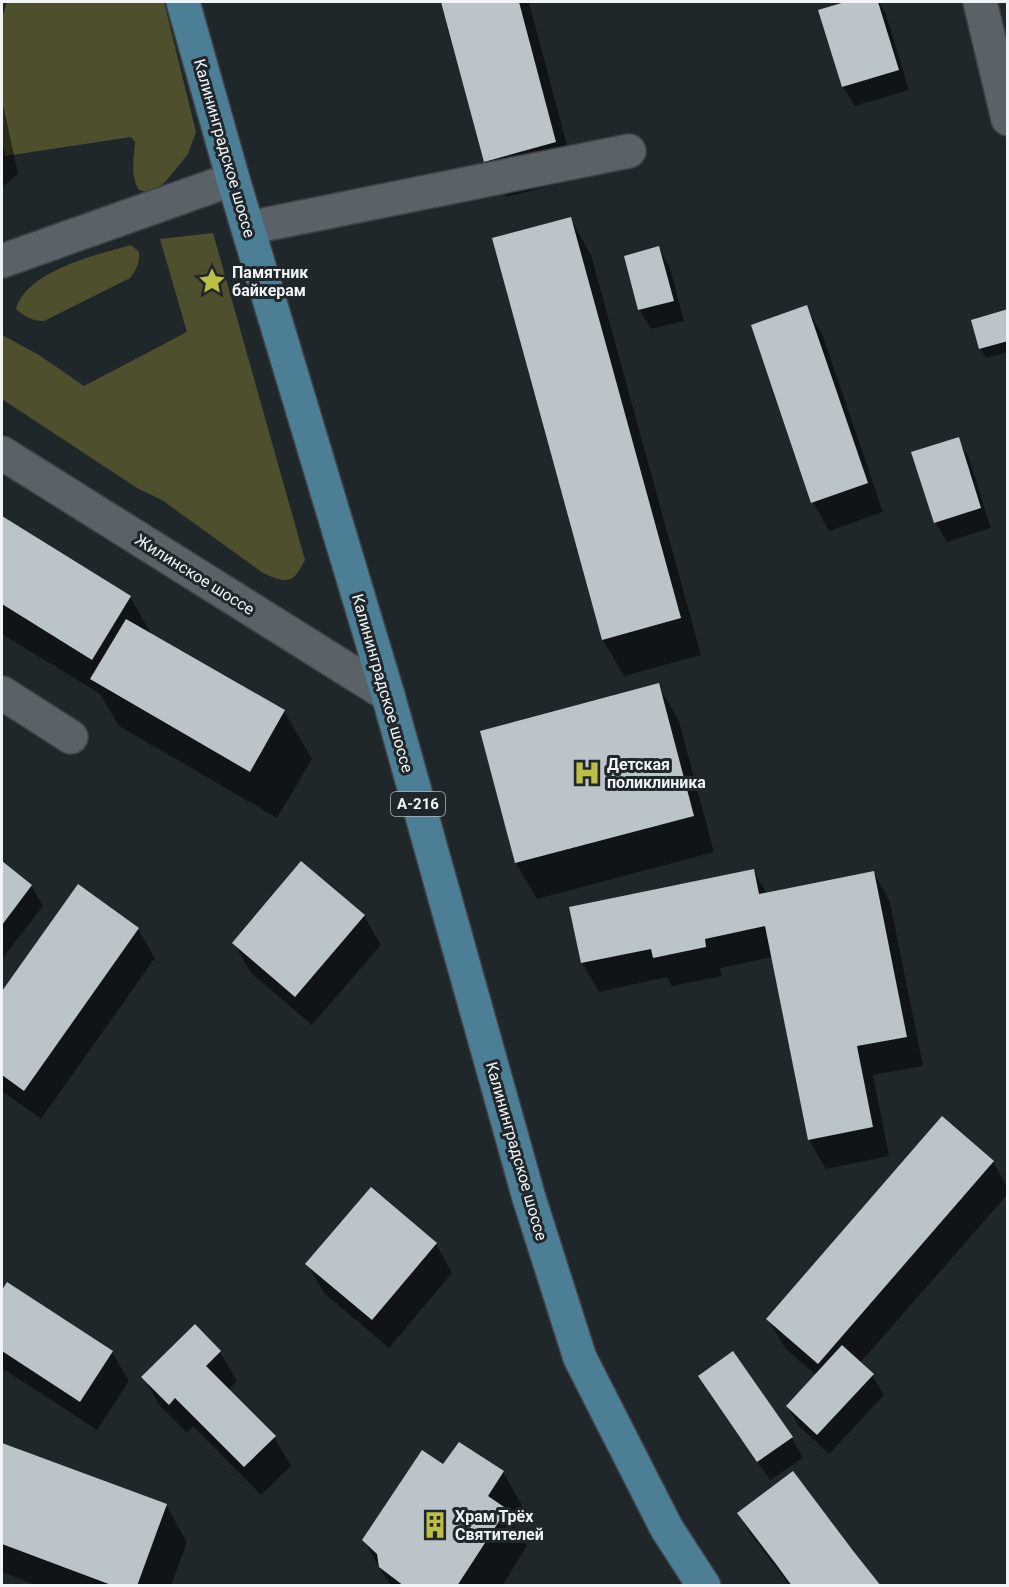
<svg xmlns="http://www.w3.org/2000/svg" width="1009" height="1587" font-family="Roboto,sans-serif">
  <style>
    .green { fill: #4e502d }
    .shadow { fill: #0007 }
    .building { fill: #bbc4c9 }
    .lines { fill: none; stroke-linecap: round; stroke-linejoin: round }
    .minor-casing { stroke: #3d4245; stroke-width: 36 }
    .major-casing { stroke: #3d4245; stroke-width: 36 }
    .minor { stroke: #5a6267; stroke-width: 33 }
    .major { stroke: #4c7e96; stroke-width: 33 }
    .labels { text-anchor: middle; stroke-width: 6; stroke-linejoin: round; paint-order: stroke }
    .shield { fill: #20272b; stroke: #b2b6ba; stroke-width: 1.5 }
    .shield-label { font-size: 15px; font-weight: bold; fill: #f0f4f7 }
    .street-label { font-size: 16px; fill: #f0f4f7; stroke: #20272b }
    .poi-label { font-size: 16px; font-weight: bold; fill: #f0f4f7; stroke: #20272b; text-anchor: start }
  </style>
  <rect width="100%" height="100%" fill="#20272b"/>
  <!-- green -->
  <g class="green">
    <path d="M7,2H164L196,132L188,154L166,181L155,190L148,192L139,190C130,176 134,158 135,142L131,137L5,156L2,140V19Z"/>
    <path d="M213,233L305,560C293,584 287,584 263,573L162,500L137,488L2,399V335L39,355L84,386L187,332L160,239Z"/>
    <path d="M131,245L139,252C140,262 137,269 130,278L44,321C32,321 25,317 16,309C27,270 97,255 131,245Z"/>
  </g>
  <!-- shadow -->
  <g class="shadow">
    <polygon points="443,2 529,2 576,179 506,197 485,161"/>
    <polygon points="850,2 879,2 886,14 909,90 855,106 843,87 820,11"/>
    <polygon points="2,104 4,109 18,174 2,187"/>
    <polygon points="570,218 591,255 701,655 624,676 603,640"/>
    <polygon points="659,248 670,268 684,321 651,329 639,309"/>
    <polygon points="806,307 823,336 883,512 829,531 813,502"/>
    <polygon points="1008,311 1008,352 986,358 980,348"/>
    <polygon points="958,439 969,458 991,528 947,542 935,522"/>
    <polygon points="2,518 130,597 153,637 284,711 312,759 277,818 119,726 100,694 2,634"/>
    <polygon points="658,685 679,721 714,852 537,899 516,863 481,732"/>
    <polygon points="2,863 31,886 43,906 2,959"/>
    <polygon points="302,863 364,916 381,945 312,1025 250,972 234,943"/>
    <polygon points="753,870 767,894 874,873 890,902 923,1066 873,1075 889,1156 826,1169 809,1140 773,957 720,968 722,976 672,986 667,977 599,992 582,963 571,908"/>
    <polygon points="78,886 138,929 155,958 41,1119 2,1091 2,994"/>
    <polygon points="942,1118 993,1162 1008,1188 1008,1194 860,1363 872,1375 884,1395 829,1454 799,1426 787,1406 816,1375 785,1348 768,1319"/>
    <polygon points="436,1244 452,1273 389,1348 324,1293 307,1264"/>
    <polygon points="7,1284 112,1352 129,1381 97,1430 2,1368 2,1293"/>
    <polygon points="195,1326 220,1352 237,1381 228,1390 274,1437 291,1466 261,1495 193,1426 187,1433 160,1406 143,1377"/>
    <polygon points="733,1353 792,1438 803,1458 770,1480 711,1396 700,1376"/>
    <polygon points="2,1444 166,1505 187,1542 171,1586 38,1586 2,1572"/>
    <polygon points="460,1444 503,1472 524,1509 514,1524 527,1546 502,1586 392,1586 385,1577 364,1541 443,1466"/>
    <polygon points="739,1514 879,1586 790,1586 750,1533"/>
  </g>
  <!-- building -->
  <g class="building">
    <polygon points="441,2 519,2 556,142 484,162"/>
    <polygon points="845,2 878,2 899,70 842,87 818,10"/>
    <polygon points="571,217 681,618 602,640 492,238"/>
    <polygon points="659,246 674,301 638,310 624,256"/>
    <polygon points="807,305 868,483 811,503 751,325"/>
    <polygon points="1008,309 1008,341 979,349 971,320"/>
    <polygon points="959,437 981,508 934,523 911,452"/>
    <polygon points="2,516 131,596 92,660 2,604"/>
    <polygon points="126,619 285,710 250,772 90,679"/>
    <polygon points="659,683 694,816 515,863 480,731"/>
    <polygon points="2,861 32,885 2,925"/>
    <polygon points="301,861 365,915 295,997 232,943"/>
    <polygon points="754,869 759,894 874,871 907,1037 857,1046 873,1127 808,1140 765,926 705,939 706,947 653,958 651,949 581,963 569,907"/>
    <polygon points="78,884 139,928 24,1091 2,1075 2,991"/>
    <polygon points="942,1116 994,1161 818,1364 766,1319"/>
    <polygon points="371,1187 437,1243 372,1320 305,1264"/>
    <polygon points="7,1282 113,1351 80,1402 2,1351 2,1290"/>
    <polygon points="195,1324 221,1351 206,1366 276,1436 244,1467 175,1398 169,1405 141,1377"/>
    <polygon points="842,1345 874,1374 817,1435 786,1406"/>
    <polygon points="733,1351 793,1437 757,1462 698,1376"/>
    <polygon points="459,1442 504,1471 488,1496 507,1509 457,1586 404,1586 379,1567 377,1554 362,1540 422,1450 443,1464"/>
    <polygon points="2,1443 167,1504 137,1586 114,1586 2,1544"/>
    <polygon points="793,1471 854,1552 881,1586 792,1586 776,1564 737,1513"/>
  </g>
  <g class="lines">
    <defs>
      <g id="minor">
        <polyline points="980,2 1008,119"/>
        <polyline points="248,228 629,151"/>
        <polyline points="2,261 233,179"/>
        <polyline points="2,453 388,695"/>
        <polyline points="2,693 71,737"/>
      </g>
      <polyline id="major" points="183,2 233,179 388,695 529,1198 580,1358 667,1529 704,1586"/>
    </defs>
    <!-- minor casing -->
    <use href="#minor" class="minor-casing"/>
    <!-- major casing -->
    <use href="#major" class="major-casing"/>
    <!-- minor -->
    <use href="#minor" class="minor"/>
    <!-- major -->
    <use href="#major" class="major"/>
  </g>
  <!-- icons -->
  <defs>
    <symbol id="sight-bare" viewBox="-9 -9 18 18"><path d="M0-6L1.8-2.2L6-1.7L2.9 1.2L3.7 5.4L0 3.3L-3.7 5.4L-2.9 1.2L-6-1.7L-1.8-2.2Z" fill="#bcbf43" stroke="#20272b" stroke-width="2.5" paint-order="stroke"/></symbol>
    <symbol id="hospital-bare" viewBox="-9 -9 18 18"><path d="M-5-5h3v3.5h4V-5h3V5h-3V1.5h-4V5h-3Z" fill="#bcbf43" stroke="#20272b" stroke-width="2.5" paint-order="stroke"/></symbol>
    <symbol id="building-bare" viewBox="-9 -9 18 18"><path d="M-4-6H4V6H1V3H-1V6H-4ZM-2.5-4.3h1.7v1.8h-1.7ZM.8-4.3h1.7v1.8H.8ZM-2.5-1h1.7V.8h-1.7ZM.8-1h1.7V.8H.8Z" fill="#bcbf43" stroke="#20272b" stroke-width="2.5" paint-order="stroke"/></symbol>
  </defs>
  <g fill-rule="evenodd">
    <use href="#sight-bare" x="193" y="262" width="38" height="38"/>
    <use href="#hospital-bare" x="568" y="754" width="38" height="38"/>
    <use href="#building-bare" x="416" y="1506" width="38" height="38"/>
  </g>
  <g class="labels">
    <!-- shield labels -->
    <rect class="shield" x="391" y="792" width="54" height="24" rx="4.5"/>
    <g class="shield-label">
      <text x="418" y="809">А-216</text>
    </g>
    <!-- street labels -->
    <g class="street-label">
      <text transform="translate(225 148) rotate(74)" y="6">Калининградское шоссе</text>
      <text transform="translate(195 574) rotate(32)" y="6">Жилинское шоссе</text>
      <text transform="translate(383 683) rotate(74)" y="6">Калининградское шоссе</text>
      <text transform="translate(517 1151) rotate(74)" y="6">Калининградское шоссе</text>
    </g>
    <!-- poi labels -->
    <g class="poi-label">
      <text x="232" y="278">Памятник<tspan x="232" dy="18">байкерам</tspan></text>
      <text x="607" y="770">Детская<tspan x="607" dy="18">поликлиника</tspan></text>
      <text x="455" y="1522">Храм Трёх<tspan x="455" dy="18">Святителей</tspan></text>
    </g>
  </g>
  <!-- border -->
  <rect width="1009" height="1587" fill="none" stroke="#f0f4f7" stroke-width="6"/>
</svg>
